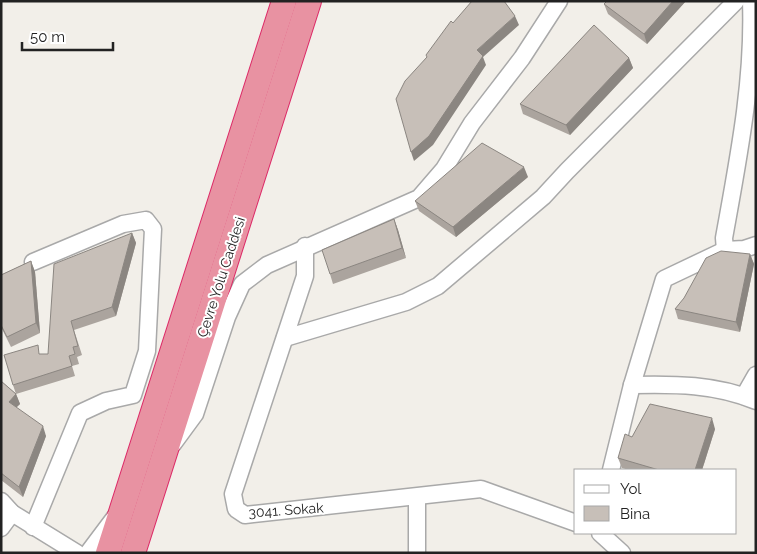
<svg xmlns="http://www.w3.org/2000/svg" width="757" height="554" font-family="Raleway,sans-serif">
  <style>
    .lines { fill: none; stroke-linecap: round; stroke-linejoin: round }
    .minor-casing { stroke: #a9a9a9; stroke-width: 19 }
    .highway-casing { stroke: #dc2a67; stroke-width: 26 }
    .minor { stroke: #fff; stroke-width: 16 }
    .highway { stroke: #e892a2; stroke-width: 24 }
    .wall { fill: #aba49e }
    .shaded-wall { fill: #8b8681 }
    .building { fill: #c7bfb8; stroke: #8b8681 }
    .labels { text-anchor: middle; stroke-width: 4; stroke-linejoin: round; paint-order: stroke }
    .street-label { font-size: 14px; fill: #222; stroke: #fff }
  </style>
  <rect width="100%" height="100%" fill="#f2efe9"/>
  <g class="lines">
    <defs>
      <g id="minor">
        <polyline points="305,246 305,276 233,494 236,509 245,515 481,489 576,523"/>
        <path d="M725,250L724,238C738,160 754,81 751,1"/>
        <polyline points="33,262 123,224 146,220 153,229 147,351 133,395 106,401 80,413 33,527"/>
        <polyline points="285,338 406,302 438,286 543,197 567,171 736,1"/>
        <path d="M632,385C674,384 716,384 756,401"/>
        <polyline points="744,396 756,375"/>
        <polyline points="173,444 195,414 227,317 242,284 267,265 419,198 444,169 472,123 522,58 559,1"/>
        <polyline points="611,470 632,385 664,279 725,250 744,249 756,245"/>
        <polyline points="417,498 417,553"/>
        <polyline points="1,501 12,513 77,553"/>
        <polyline points="1,528 12,513"/>
        <polyline points="600,533 622,553"/>
        <polyline points="88,553 115,517"/>
      </g>
      <g id="highway">
        <polyline points="108,553 284,1"/>
        <polyline points="133,553 309,1"/>
      </g>
    </defs>
    <!-- minor casing -->
    <use href="#minor" class="minor-casing"/>
    <!-- highway casing -->
    <use href="#highway" class="highway-casing"/>
    <!-- minor -->
    <use href="#minor" class="minor"/>
    <!-- highway -->
    <use href="#highway" class="highway"/>
  </g>
  <!-- wall -->
  <g class="wall">
    <polygon points="686,1 647,44 608,14 604,4"/>
    <polygon points="629,58 633,68 570,135 523,114 520,104"/>
    <polygon points="528,177 456,237 419,211 415,201"/>
    <polygon points="394,219 398,230 406,258 333,284 330,274"/>
    <polygon points="132,233 136,243 116,316 74,330 82,355 77,357 79,364 72,366 75,376 16,394 13,385 48,354"/>
    <polygon points="750,254 754,264 740,332 678,319 675,309"/>
    <polygon points="31,261 35,272 40,333 11,347 1,327 1,275"/>
    <polygon points="1,381 16,394 20,404 16,407 46,436 23,497 1,480"/>
    <polygon points="715,429 702,470 629,470 622,468 618,458 632,437"/>
  </g>
  <!-- shaded-wall -->
  <g class="shaded-wall">
    <polygon points="673,1 686,1 647,44 644,34"/>
    <polygon points="515,16 519,25 483,57 486,65 433,145 414,161 411,152 477,50"/>
    <polygon points="629,58 633,68 570,135 566,125"/>
    <polygon points="524,167 528,177 456,237 453,227"/>
    <polygon points="394,219 398,230 406,258 402,248"/>
    <polygon points="132,233 136,243 116,316 112,307"/>
    <polygon points="750,254 754,264 740,332 736,322"/>
    <polygon points="31,261 35,272 40,333 36,323"/>
    <polygon points="16,394 20,404 12,412 9,402"/>
    <polygon points="712,418 715,429 702,470 695,470"/>
    <polygon points="43,426 46,436 23,497 19,487"/>
  </g>
  <!-- building -->
  <g class="building">
    <polygon points="472,1 504,1 515,16 477,50 483,56 429,136 411,152 396,99 405,81 427,57 426,55 451,21 453,23"/>
    <polygon points="607,1 673,1 644,34 604,4"/>
    <polygon points="594,25 629,58 566,125 520,104"/>
    <polygon points="482,143 524,167 453,227 415,201"/>
    <polygon points="394,219 402,248 330,274 322,250"/>
    <polygon points="132,233 112,307 71,321 78,346 73,347 75,354 69,356 72,366 13,385 4,355 38,345 39,354 48,354 54,264"/>
    <polygon points="721,251 750,254 736,322 675,309 684,298 706,258"/>
    <polygon points="31,261 36,323 7,337 1,325 1,275"/>
    <polygon points="1,381 16,394 9,402 43,426 19,487 1,473"/>
    <polygon points="650,404 712,418 695,470 659,470 618,458 625,434 632,437"/>
  </g>
  <g class="labels">
    <!-- street labels -->
    <g class="street-label">
      <text transform="translate(221 277) rotate(-72)" y="5">Çevre Yolu Caddesi</text>
      <text transform="translate(286 510) rotate(-4)" y="5">3041. Sokak</text>
    </g>
  </g>
  <!-- border -->
  <rect width="757" height="554" fill="none" stroke="#222222" stroke-width="5"/>
  <!-- legend -->
  <rect x="574" y="469" width="162" height="65" fill="#ffffff" stroke="#a7a7a7"/>
  <rect x="584" y="485" width="25" height="8" fill="#ffffff" stroke="#a7a7a7"/>
  <text x="620" y="494" font-size="15" fill="#222222">Yol</text>
  <rect x="584" y="506" width="25" height="15" fill="#c7bfb8" stroke="#a7a7a7"/>
  <text x="620" y="519" font-size="15" fill="#222222">Bina</text>
  <!-- scale -->
  <path d="M22 42v8h91v-8" fill="none" stroke="#222222" stroke-width="2.5"/>
  <text x="30" y="42" font-size="15" fill="#222222" stroke="#ffffff" stroke-width="4" paint-order="stroke">50 m</text>
</svg>
